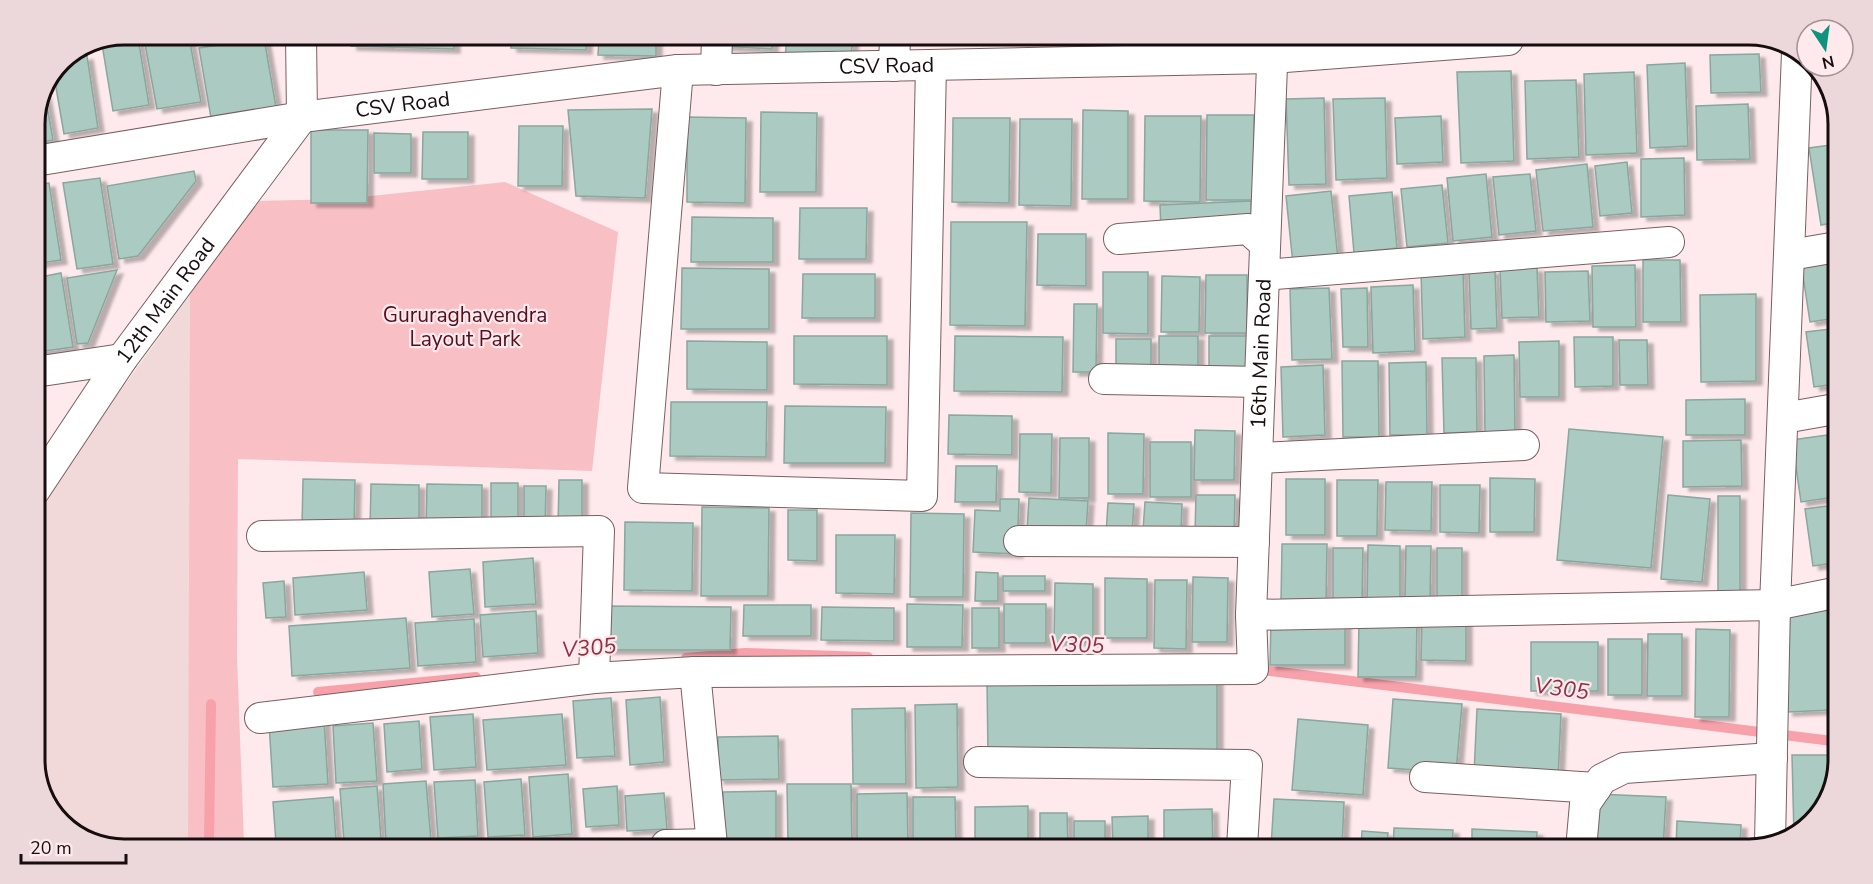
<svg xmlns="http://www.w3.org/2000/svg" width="1873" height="884" font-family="'Nunito Sans',sans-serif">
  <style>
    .built { fill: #f1d9da }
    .green { fill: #f8c0c5 }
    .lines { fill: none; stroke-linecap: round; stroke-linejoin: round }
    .stream { stroke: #f7a1aa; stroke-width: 10 }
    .building { fill: #abcac1; stroke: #88a79e; stroke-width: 1.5; filter: url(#shadow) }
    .minor-casing { stroke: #7a5e61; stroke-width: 32 }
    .minor { stroke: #fff; stroke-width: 30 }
    .labels { text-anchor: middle; stroke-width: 4.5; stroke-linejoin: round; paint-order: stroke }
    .street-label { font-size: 21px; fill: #170d0e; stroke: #feeaec }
    .park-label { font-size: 21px; fill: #570c1f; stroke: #feeaec }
    .water-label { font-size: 22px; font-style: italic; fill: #922f43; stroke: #feeaec }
    .rim { fill: none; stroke: #170d0e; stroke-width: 3 }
  </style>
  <defs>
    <filter id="shadow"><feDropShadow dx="6" dy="4" stdDeviation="1.5" flood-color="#0004"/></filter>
  </defs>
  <rect width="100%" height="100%" fill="#feeaec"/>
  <!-- built -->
  <polygon class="built" points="190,295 193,843 90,843 53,814 35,766 35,508"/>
  <!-- green -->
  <polygon class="green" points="505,182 618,232 592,471 238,459 237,656 244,843 188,843 190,295 249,201 342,199"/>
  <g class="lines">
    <!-- stream -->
    <g class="stream">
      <polyline points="686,658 745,653 868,657"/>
      <polyline points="1255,669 1832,741"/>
      <polyline points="318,692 476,677"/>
      <polyline points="209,843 211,704"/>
    </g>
  </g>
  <!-- building -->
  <g class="building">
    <polygon points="351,35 454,36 454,49 351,46"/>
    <polygon points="511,36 587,36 586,50 511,48"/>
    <polygon points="599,36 656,37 656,56 598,55"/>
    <polygon points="189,37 201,102 157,109 145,44"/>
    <polygon points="721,37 773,37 772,49 721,46"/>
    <polygon points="787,37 853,38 850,64 785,58"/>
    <polygon points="138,38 149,105 113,111 102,44"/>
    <polygon points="264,38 276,107 211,118 199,48"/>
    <polygon points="1177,39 1240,39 1239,50 1177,49"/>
    <polygon points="1759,54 1761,92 1711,93 1710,55"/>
    <polygon points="87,56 98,128 64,134 54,76 61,61"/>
    <polygon points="1685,63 1688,146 1650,148 1647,65"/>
    <polygon points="1511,71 1514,161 1461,163 1457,72"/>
    <polygon points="1634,72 1637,153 1586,155 1584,74"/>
    <polygon points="1822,74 1838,119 1838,121 1830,122"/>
    <polygon points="1576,80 1579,157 1527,159 1525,81"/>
    <polygon points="45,95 53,140 35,143 35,119"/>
    <polygon points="1324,98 1326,184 1289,185 1286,99"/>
    <polygon points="1385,98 1387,178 1336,180 1333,99"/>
    <polygon points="1748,104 1750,159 1697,160 1696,106"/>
    <polygon points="652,109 645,198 576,196 568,110"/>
    <polygon points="1083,110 1128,111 1128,199 1082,199"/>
    <polygon points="761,112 817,113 816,192 760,192"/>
    <polygon points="1207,115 1254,115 1253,200 1206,200"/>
    <polygon points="1145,116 1201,116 1200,202 1144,201"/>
    <polygon points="1441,116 1443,162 1397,164 1395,118"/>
    <polygon points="687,117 746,118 745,203 687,202"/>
    <polygon points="953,118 1010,118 1009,203 952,202"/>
    <polygon points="1020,119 1072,119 1071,206 1019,205"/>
    <polygon points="519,126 563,126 562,186 518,186"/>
    <polygon points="311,130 368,130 367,203 311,203"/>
    <polygon points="423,132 468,132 468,179 422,179"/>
    <polygon points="374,133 411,134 411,173 374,173"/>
    <polygon points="1838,144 1837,222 1821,225 1809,148"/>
    <polygon points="1684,158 1685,215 1641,217 1641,159"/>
    <polygon points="1627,162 1632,213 1600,216 1595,166"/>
    <polygon points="1587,164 1593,227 1543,231 1536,170"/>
    <polygon points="194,171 196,181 138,256 119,259 107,186"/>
    <polygon points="1486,174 1492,237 1453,241 1447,178"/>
    <polygon points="1530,174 1536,231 1499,235 1493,177"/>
    <polygon points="100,178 113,264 77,269 63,183"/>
    <polygon points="49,183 61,260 35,264 35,185"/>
    <polygon points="1442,185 1448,243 1407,247 1401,189"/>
    <polygon points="1331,191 1338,259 1293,264 1286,196"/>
    <polygon points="1392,192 1397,248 1354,253 1349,196"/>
    <polygon points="1251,201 1252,228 1161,231 1160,205"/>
    <polygon points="800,208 867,208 866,259 799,259"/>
    <polygon points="692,217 773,218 773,262 691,262"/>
    <polygon points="951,222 1027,222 1025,326 950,325"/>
    <polygon points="1038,234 1086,234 1086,286 1037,285"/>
    <polygon points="1835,258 1836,318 1810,322 1801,263"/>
    <polygon points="1643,260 1680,260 1681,322 1643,322"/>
    <polygon points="1635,265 1636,327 1593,327 1592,266"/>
    <polygon points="682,268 769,269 769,329 681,329"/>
    <polygon points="1537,268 1539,317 1502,318 1500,269"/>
    <polygon points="117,270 88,343 77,344 67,278"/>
    <polygon points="1463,270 1465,337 1423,339 1421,272"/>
    <polygon points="1495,270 1497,328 1471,329 1469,271"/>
    <polygon points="1588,271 1590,321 1546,322 1545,272"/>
    <polygon points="1103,272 1148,272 1148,334 1103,333"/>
    <polygon points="61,273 73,347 38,352 35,329 35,278"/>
    <polygon points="803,274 875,274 875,318 802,318"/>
    <polygon points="1206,275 1247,275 1247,333 1205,333"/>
    <polygon points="1162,276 1200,277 1199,332 1161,332"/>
    <polygon points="1413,285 1415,351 1373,353 1371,287"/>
    <polygon points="1329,288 1332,359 1292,360 1290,289"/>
    <polygon points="1367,288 1368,347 1343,347 1341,289"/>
    <polygon points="1756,294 1756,381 1701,382 1700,295"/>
    <polygon points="1074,304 1097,304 1096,372 1073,372"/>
    <polygon points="1830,329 1836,366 1836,384 1814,387 1806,332"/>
    <polygon points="794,336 887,336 887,385 794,384"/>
    <polygon points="955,336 1063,337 1062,392 954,391"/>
    <polygon points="1159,336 1198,336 1198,374 1159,373"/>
    <polygon points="1209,336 1250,336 1250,372 1209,373"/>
    <polygon points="1574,337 1613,337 1613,386 1575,387"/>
    <rect x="1116" y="339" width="35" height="37"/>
    <polygon points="1619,340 1647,340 1648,385 1620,385"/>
    <polygon points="687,341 767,342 767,390 687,389"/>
    <polygon points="1559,341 1559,397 1520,397 1519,342"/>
    <polygon points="1514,355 1515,434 1485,434 1484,356"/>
    <polygon points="1442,358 1476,358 1477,432 1444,433"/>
    <polygon points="1342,361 1378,361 1379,437 1343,437"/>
    <polygon points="1426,362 1427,435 1390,435 1389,363"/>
    <polygon points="1323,365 1325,435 1283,437 1281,367"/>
    <polygon points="1745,399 1745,435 1686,435 1686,400"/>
    <polygon points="671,402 767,402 766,457 670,456"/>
    <polygon points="785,406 886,407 885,463 784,463"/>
    <polygon points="949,415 1012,416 1012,455 948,454"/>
    <polygon points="1569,429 1663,437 1651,568 1557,560"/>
    <polygon points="1195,430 1235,431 1234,480 1194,480"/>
    <polygon points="1108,433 1144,434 1143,494 1108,494"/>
    <polygon points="1020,434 1052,434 1051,493 1019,492"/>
    <polygon points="1827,435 1835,497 1801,502 1792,440"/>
    <polygon points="1060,438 1089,438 1089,498 1059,498"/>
    <polygon points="1741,440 1742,486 1683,487 1683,441"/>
    <rect x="1150" y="442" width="41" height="55"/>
    <polygon points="956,466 997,466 996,502 955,502"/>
    <polygon points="1490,478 1535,479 1534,532 1490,532"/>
    <polygon points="303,479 355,480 354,527 302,527"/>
    <rect x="1286" y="479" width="39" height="56"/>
    <polygon points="559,480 582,480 582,526 558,527"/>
    <polygon points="1337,480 1378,480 1377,536 1337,536"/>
    <polygon points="1386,482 1432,482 1431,531 1385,530"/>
    <polygon points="491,483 518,483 518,521 491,520"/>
    <polygon points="371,484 419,485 419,531 370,530"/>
    <polygon points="427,484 482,485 482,529 426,529"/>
    <polygon points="1440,485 1480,485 1479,533 1440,532"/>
    <polygon points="524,486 546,486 545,529 524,529"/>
    <polygon points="1196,495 1235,495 1234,534 1195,533"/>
    <polygon points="1668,495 1710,499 1702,582 1661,579"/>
    <rect x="1718" y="496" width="22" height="96"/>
    <polygon points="1029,498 1088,501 1086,533 1027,530"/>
    <polygon points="1000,499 1019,499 1017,554 973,552 975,510 1000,511"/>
    <polygon points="1145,502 1182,504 1181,532 1143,530"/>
    <polygon points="1108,503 1134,504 1132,534 1106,534"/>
    <polygon points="1834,505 1834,563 1813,566 1805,509"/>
    <polygon points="702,507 769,508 768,596 701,596"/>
    <polygon points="788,510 817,510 817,561 788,560"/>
    <polygon points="911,513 964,514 963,597 910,597"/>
    <polygon points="625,522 693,523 692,591 624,590"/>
    <polygon points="836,535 895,535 894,594 836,593"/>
    <polygon points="1282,544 1327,544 1326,603 1281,602"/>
    <polygon points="1368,545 1400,546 1400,606 1367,606"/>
    <polygon points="1406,546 1431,546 1430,599 1405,599"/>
    <polygon points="1333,548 1363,548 1362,603 1333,602"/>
    <rect x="1437" y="548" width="25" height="53"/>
    <polygon points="533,558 536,604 485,607 483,562"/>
    <polygon points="470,569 474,614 432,617 429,572"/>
    <polygon points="364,572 367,610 295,615 293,578"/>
    <polygon points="976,572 998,573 998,601 975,601"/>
    <rect x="1003" y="576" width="42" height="15"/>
    <polygon points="1193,577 1228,578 1227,642 1192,642"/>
    <polygon points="1105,578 1147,579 1147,638 1105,638"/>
    <polygon points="1155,580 1187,580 1186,649 1154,648"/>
    <polygon points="284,581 286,617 266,618 263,583"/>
    <polygon points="1055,583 1093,584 1093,642 1054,642"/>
    <polygon points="907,604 963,605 962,647 907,647"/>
    <rect x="1004" y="604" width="42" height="39"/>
    <polygon points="744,605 811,605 811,636 743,636"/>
    <polygon points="603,606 731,607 730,650 603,650"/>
    <polygon points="822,607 894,608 894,641 821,640"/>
    <rect x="972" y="608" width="27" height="40"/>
    <polygon points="1833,609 1832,710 1787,712 1785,610"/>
    <polygon points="536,611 538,653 483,657 480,615"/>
    <polygon points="406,618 410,668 292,676 289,626"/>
    <polygon points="1417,618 1416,677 1358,677 1359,619"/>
    <polygon points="474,619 476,662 418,666 415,623"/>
    <polygon points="1422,619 1466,619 1466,661 1421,660"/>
    <polygon points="1271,621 1345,621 1345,665 1270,665"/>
    <polygon points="1696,629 1730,630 1729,717 1695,717"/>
    <polygon points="1648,634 1682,634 1682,696 1647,696"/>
    <rect x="1608" y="639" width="34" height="56"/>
    <rect x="1531" y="642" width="67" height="49"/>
    <polygon points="1217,678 1217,752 988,755 987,681"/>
    <polygon points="660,697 664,762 630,765 626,700"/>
    <polygon points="611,698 615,756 577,758 573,701"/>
    <polygon points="1393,699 1462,704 1456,773 1388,768"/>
    <polygon points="957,704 958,787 916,788 915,705"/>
    <polygon points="905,708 906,784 853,784 852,709"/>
    <polygon points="1477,709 1561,714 1558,778 1474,774"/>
    <polygon points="473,714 476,767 434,770 430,717"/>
    <polygon points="562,714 566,765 487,770 483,720"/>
    <polygon points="324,719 328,784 273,787 269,723"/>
    <polygon points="1298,719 1368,725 1363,795 1292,790"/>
    <polygon points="419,721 422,769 387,772 384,724"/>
    <polygon points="373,723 377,781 336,783 333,726"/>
    <polygon points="778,736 779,779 718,780 718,737"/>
    <polygon points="1792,755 1832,755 1832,794 1799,834 1794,836"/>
    <polygon points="568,774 572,834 533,837 529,777"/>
    <polygon points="521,779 525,835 488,837 484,782"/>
    <polygon points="475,780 478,836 438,838 434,782"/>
    <polygon points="426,781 431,841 386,844 383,784"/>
    <polygon points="787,784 851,784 852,846 788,845"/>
    <polygon points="377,786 381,839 344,842 340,789"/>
    <polygon points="617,786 619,825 586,827 583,789"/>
    <polygon points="776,791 776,845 724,845 723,792"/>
    <polygon points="664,793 667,829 627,831 625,796"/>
    <polygon points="907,793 908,846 857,846 857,794"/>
    <polygon points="1596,794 1666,797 1663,849 1593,849"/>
    <polygon points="333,797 336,840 276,843 273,802"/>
    <polygon points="913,797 955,797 956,846 913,846"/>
    <polygon points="1274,799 1344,802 1342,848 1271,847"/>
    <polygon points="1028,806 1028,846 975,846 975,807"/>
    <polygon points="1212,809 1213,847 1164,847 1164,810"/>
    <polygon points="1040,813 1067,813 1068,847 1040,847"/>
    <polygon points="1148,816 1148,847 1113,847 1112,817"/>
    <rect x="1074" y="821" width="31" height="26"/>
    <polygon points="1677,821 1741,825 1740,849 1676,849"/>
    <polygon points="1394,828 1453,830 1452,848 1393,848"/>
    <polygon points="1472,829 1537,832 1536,849 1472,848"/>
    <polygon points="1362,831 1388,833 1387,848 1361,848"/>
  </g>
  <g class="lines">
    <defs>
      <g id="minor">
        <polyline points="301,35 302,117"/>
        <polyline points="894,66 895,38"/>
        <polyline points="678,70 643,488 922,496 931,65"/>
        <polyline points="716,70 717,37"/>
        <path id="s1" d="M35,161L302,117L678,70L1272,58L1508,40"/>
        <polyline points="1119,239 1248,229 1265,244"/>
        <polyline points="1790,255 1837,247"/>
        <polyline points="1264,275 1669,242"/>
        <polyline points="35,372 122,359"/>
        <polyline points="1104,379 1260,382"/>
        <polyline points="1784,418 1835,409"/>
        <polyline points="1258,458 1524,445"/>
        <path id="s2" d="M35,490L122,359L302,117"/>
        <polyline points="262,536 599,531 594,678"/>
        <polyline points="1019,541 1254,542"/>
        <polyline points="1251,615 1775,605 1834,593"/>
        <polyline points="695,672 712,845"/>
        <path id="s3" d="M260,718L594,678L695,672L1253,669L1251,615L1273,39"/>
        <polyline points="979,762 1247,765 1242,847"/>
        <polyline points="1425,777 1596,788"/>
        <polyline points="1770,843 1775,605 1797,53"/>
        <polyline points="666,845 712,844"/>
        <polyline points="1581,849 1585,804 1602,779 1624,768 1772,758"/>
      </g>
    </defs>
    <!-- minor casing -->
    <use href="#minor" class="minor-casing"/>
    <!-- minor -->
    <use href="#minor" class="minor"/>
  </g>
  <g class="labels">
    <!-- street labels -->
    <g class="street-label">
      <text dy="7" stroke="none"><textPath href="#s1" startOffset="858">CSV Road</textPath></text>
      <text dy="7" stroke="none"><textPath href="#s1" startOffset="372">CSV Road</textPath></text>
      <text dy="7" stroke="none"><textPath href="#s2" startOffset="230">12th Main Road</textPath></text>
      <text dy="7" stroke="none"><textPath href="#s3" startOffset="1311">16th Main Road</textPath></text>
    </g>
    <!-- park labels -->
    <g class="park-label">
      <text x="465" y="322">Gururaghavendra<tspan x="465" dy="24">Layout Park</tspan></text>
    </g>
    <!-- water labels -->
    <g class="water-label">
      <text transform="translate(1077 644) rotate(2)" y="8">V305</text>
      <text transform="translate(589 647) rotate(-5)" y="8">V305</text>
      <text transform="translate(1562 688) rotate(7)" y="8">V305</text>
    </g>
  </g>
  <!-- crop -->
  <path d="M0 0H1873V884H0ZM124 45H1749A79 79 0 0 1 1828 124V760A79 79 0 0 1 1749 839H124A79 79 0 0 1 45 760V124A79 79 0 0 1 124 45Z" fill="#ecd8da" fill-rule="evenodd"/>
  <path class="rim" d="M124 45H1749A79 79 0 0 1 1828 124V760A79 79 0 0 1 1749 839H124A79 79 0 0 1 45 760V124A79 79 0 0 1 124 45Z"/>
  <!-- north arrow -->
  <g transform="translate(1825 48) rotate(167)"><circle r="28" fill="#feeaec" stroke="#a29293" stroke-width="1.5"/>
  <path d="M0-4.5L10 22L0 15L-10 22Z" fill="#0e947e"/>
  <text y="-9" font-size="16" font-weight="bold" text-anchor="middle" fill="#170d0e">N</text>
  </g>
  <!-- scale -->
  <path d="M21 854v9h105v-9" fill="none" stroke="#170d0e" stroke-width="3"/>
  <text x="30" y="854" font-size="18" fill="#170d0e" stroke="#feeaec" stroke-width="4.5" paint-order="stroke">20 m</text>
</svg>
